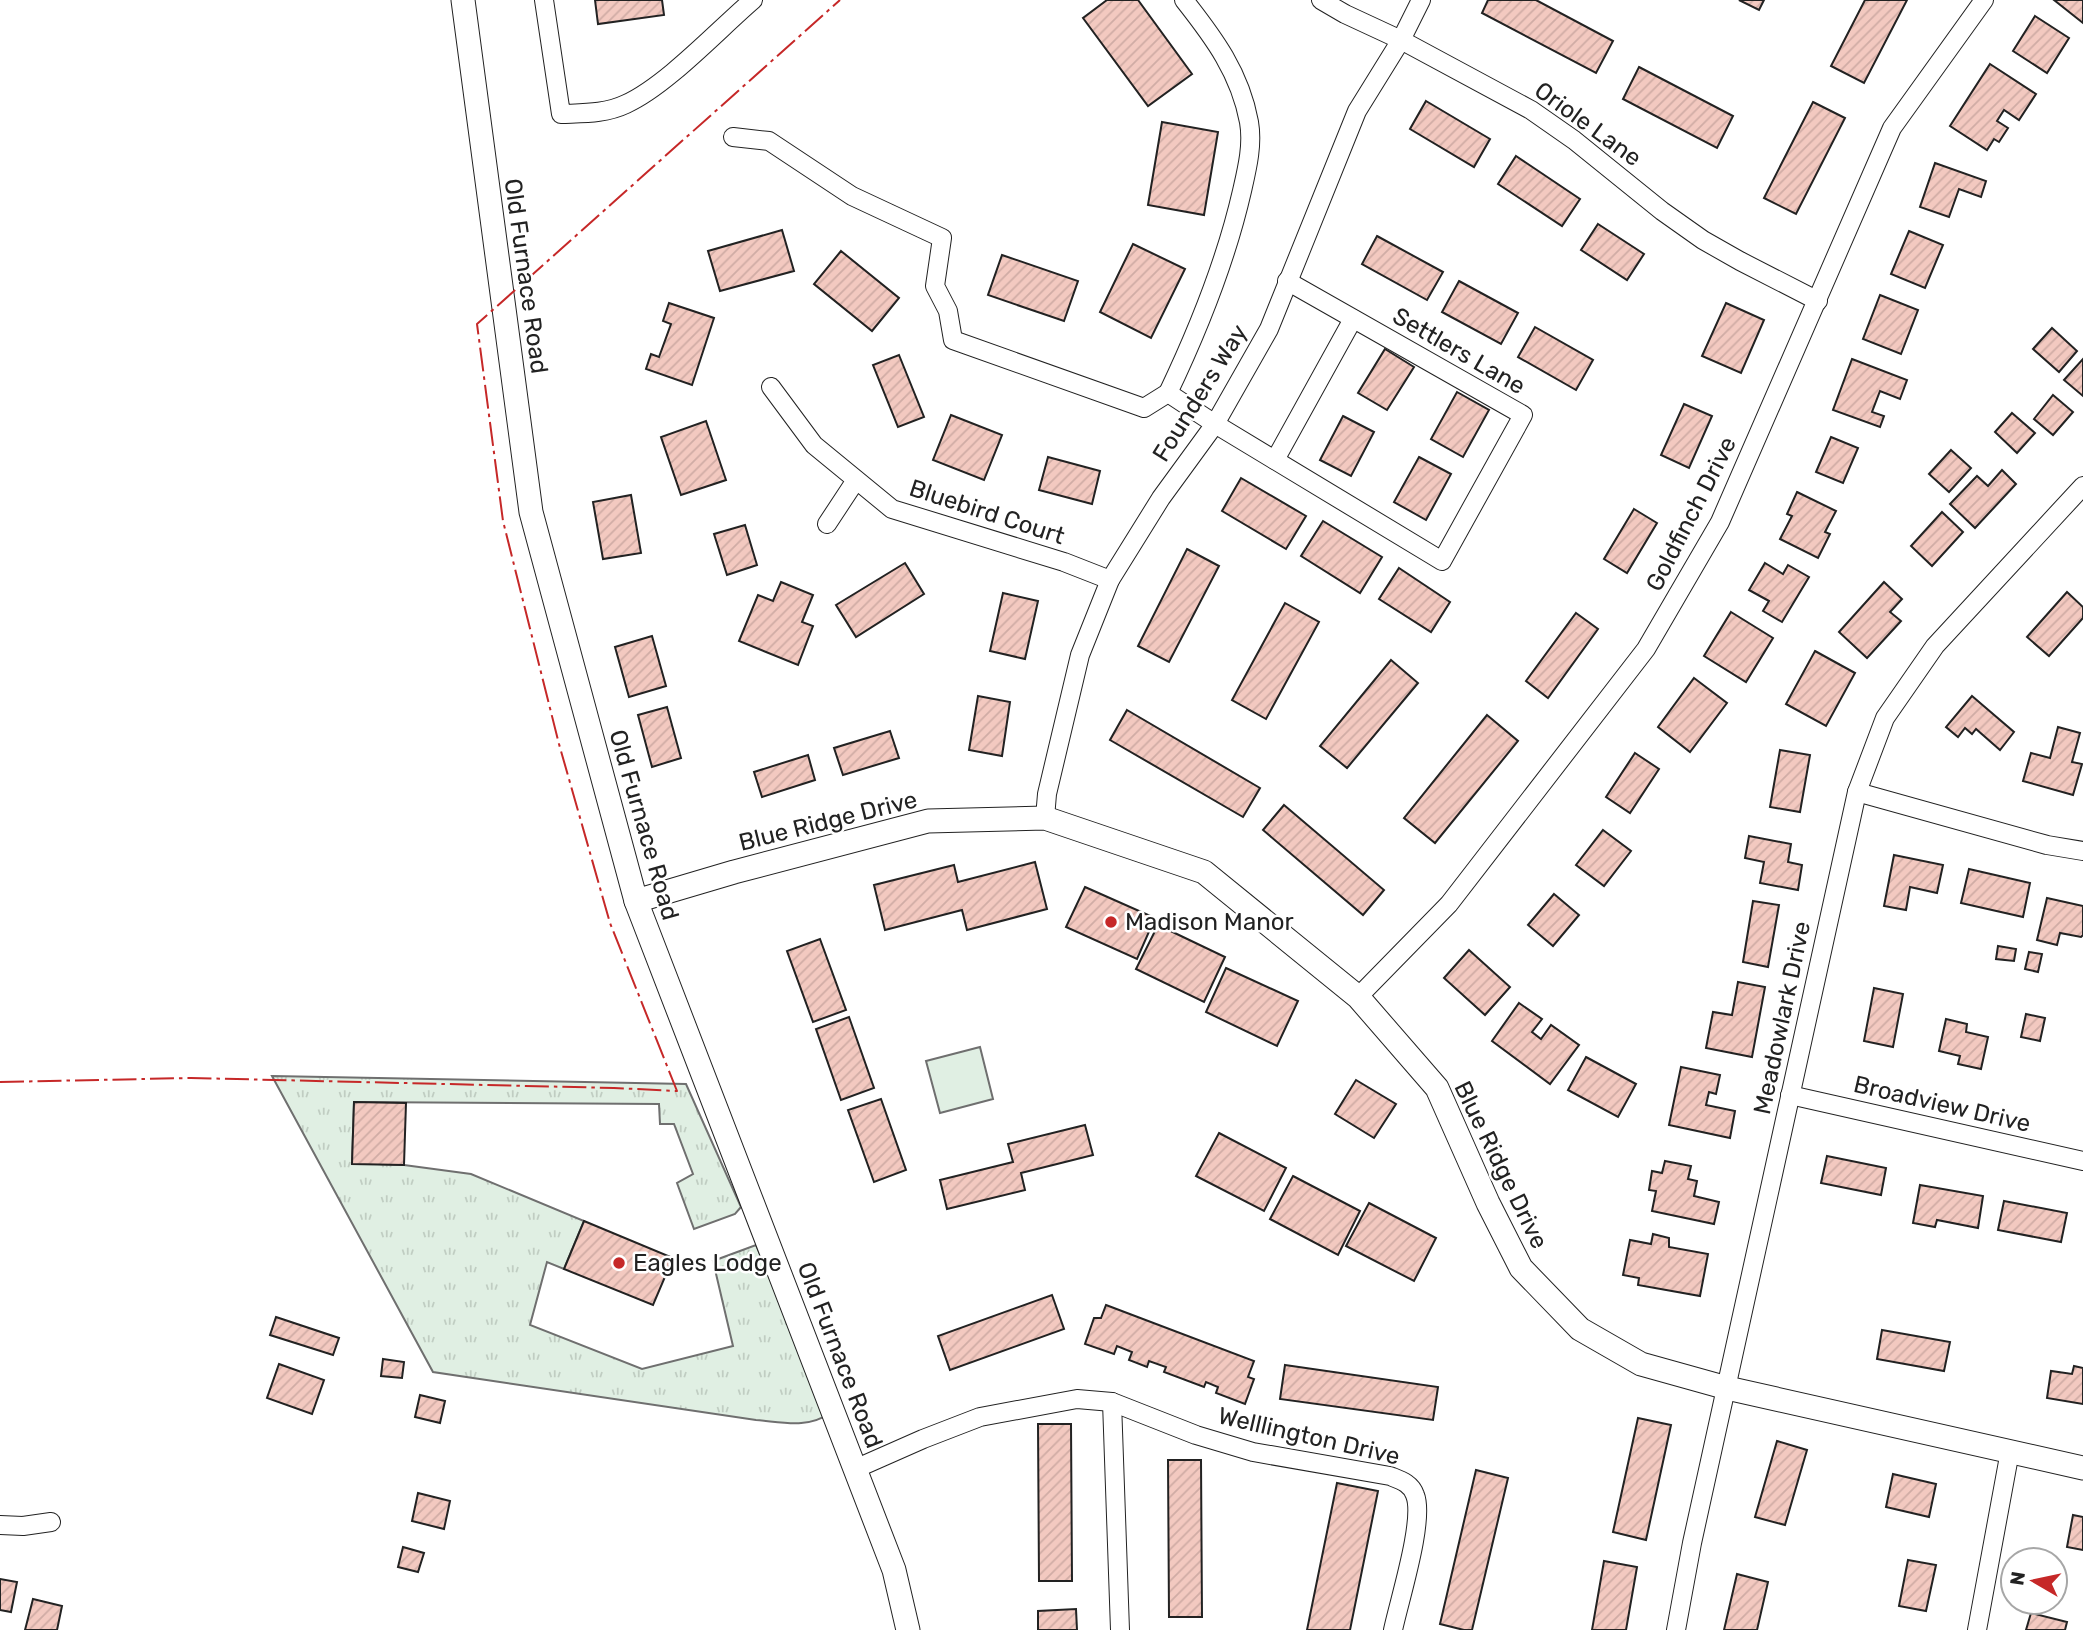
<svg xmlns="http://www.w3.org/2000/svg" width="2083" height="1630" font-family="Rubik,sans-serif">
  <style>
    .grass { fill: url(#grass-tufts); stroke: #6f6f6f; stroke-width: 2 }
    .pitch { fill: #e0efe3; stroke: #6f6f6f; stroke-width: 2 }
    .building { fill: url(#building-hatch); stroke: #222; stroke-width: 2 }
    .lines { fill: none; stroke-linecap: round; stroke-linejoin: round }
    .minor-casing { stroke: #222; stroke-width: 20 }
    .tertiary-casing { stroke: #222; stroke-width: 25 }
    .minor { stroke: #fff; stroke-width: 18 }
    .tertiary { stroke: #fff; stroke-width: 23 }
    .power { stroke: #c62828; stroke-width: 2; stroke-dasharray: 24 5 3.5 5; stroke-linecap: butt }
    .poi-dot { fill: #c62828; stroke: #fff; stroke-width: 2.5 }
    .labels { text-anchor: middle; stroke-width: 5; stroke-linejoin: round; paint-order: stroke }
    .street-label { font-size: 24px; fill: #222; stroke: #fff }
    .poi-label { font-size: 24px; fill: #222; stroke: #fff; text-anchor: start }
  </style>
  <defs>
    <pattern id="grass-tufts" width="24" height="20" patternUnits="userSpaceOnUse" patternTransform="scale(1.75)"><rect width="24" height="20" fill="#e0efe3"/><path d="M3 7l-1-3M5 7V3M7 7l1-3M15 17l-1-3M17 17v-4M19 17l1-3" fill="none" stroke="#c0cdc2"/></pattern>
    <pattern id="building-hatch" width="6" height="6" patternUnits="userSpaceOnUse" patternTransform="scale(1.75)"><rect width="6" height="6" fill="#f3c9c0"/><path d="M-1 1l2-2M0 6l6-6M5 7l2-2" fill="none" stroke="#d0aca5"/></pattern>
  </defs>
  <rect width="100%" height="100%" fill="#fff"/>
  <!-- grass -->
  <path class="grass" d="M272,1076L686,1084L741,1207L735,1214L694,1229L677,1183L693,1174L674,1124H660L659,1104L354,1102L352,1163L404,1165L471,1174L584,1221L564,1269L547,1262L530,1325L642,1369L733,1346L713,1261L756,1245L830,1413C808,1429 782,1422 756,1420L433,1372Z"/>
  <!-- pitch -->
  <polygon class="pitch" points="980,1047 993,1099 940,1113 926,1061"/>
  <!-- building -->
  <g class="building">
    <polygon points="595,0 662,0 664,15 598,24"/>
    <polygon points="1107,0 1138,0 1192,74 1148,106 1083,18"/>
    <polygon points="1488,0 1536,0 1613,41 1596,73 1482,13"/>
    <polygon points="1739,0 1764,0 1759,10"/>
    <polygon points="1865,0 1907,0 1864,83 1831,66"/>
    <polygon points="2054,0 2083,0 2083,23"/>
    <polygon points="2035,16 2069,38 2047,73 2013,51"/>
    <polygon points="1990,64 2036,94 2019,120 2004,110 1997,121 2008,128 1999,142 1994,139 1987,150 1950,126"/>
    <polygon points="1639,67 1733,116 1717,148 1623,99"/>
    <polygon points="1426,101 1490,139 1474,167 1410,129"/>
    <polygon points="1813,102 1845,118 1796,214 1764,198"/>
    <polygon points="1162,122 1218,132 1204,215 1148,205"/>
    <polygon points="1516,156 1580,199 1562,226 1498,184"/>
    <polygon points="1935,163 1986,181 1981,197 1959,189 1949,217 1920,207"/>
    <polygon points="1598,224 1644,254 1627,280 1581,250"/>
    <polygon points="782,230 794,271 720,291 708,251"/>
    <polygon points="1909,231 1943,245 1925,288 1891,274"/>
    <polygon points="1377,236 1443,272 1427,300 1362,264"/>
    <polygon points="1133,244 1185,269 1151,338 1100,312"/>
    <polygon points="841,251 899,298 872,331 814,284"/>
    <polygon points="1002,255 1078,281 1064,321 988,295"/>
    <polygon points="1459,281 1518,313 1501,344 1442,312"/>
    <polygon points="1880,295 1918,310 1901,354 1863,339"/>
    <polygon points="669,303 714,318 692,385 646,369 651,354 659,357 671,324 663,321"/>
    <polygon points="1726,303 1764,320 1741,373 1702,356"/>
    <polygon points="1535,327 1593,360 1576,390 1518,357"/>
    <polygon points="2052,328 2077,351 2059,372 2033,349"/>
    <polygon points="1385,349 1414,367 1387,410 1358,393"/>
    <polygon points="899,355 924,417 898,427 873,365"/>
    <polygon points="1852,359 1907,380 1900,399 1880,391 1872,412 1884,416 1880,427 1833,410"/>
    <polygon points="2083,359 2083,396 2064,380"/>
    <polygon points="1457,392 1489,410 1463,457 1431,439"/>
    <polygon points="2053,395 2073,412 2053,435 2034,419"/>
    <polygon points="1684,404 1712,416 1689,468 1661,455"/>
    <polygon points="2012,413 2035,433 2017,453 1995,432"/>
    <polygon points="951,415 1002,435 984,480 933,460"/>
    <polygon points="1343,416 1374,432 1351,476 1320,460"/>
    <polygon points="706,421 726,480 681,495 661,437"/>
    <polygon points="1831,437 1858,448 1843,483 1816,472"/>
    <polygon points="1951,450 1971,468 1949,492 1929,474"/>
    <polygon points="1048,457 1100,471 1092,504 1039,490"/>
    <polygon points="1419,457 1451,474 1426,520 1394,502"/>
    <polygon points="2002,470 2016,484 1975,528 1950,504 1977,476 1988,486"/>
    <polygon points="1241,478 1306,516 1286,549 1222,511"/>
    <polygon points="1797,492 1836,511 1825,532 1830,534 1818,558 1780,539 1792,516 1787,514"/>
    <polygon points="631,495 641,553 603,559 593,502"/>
    <polygon points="1634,509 1657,523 1627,573 1604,559"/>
    <polygon points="1942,512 1963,532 1932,566 1911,546"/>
    <polygon points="1323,521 1382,557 1360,593 1301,556"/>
    <polygon points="745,525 757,565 727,575 714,534"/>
    <polygon points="1187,549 1219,566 1169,662 1138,646"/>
    <polygon points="905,563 924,594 856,637 836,605"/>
    <polygon points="1765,563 1783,574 1788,565 1809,577 1782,622 1763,611 1769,601 1749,590"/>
    <polygon points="1399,568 1450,602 1431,632 1379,599"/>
    <polygon points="781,582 813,595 802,622 813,626 798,665 739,641 758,595 773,601"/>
    <polygon points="1884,582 1902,599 1890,612 1901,621 1867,658 1839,632"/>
    <polygon points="2067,592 2083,607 2083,618 2049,656 2027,637"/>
    <polygon points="1003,593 1038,601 1025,659 990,651"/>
    <polygon points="1285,603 1319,622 1266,719 1232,700"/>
    <polygon points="1731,612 1773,638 1746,682 1704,656"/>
    <polygon points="1576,613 1598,629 1548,698 1526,681"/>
    <polygon points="652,636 666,686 629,697 615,647"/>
    <polygon points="1815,651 1855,673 1826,726 1786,704"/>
    <polygon points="1391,660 1418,683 1347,768 1320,746"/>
    <polygon points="1694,678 1727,703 1690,752 1658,727"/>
    <polygon points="978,696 1010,702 1002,756 969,750"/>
    <polygon points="1972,696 2014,732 2000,750 1976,729 1972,734 1965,728 1958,737 1946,727"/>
    <polygon points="667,707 681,758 652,767 638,715"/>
    <polygon points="1127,710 1260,788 1243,817 1110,740"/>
    <polygon points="1487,715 1518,741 1435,843 1404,818"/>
    <polygon points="2058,727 2080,733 2072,762 2082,764 2073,795 2023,781 2031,753 2050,758"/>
    <polygon points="890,731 899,758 843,775 834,748"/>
    <polygon points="1780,750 1810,755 1800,812 1770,807"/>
    <polygon points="1635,753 1659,769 1630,813 1606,797"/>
    <polygon points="808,755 815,780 762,797 754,772"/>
    <polygon points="1284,805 1384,890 1363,915 1263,830"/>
    <polygon points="1603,830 1631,851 1604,886 1576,865"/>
    <polygon points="1749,836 1791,844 1788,862 1802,865 1798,890 1760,883 1764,862 1745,858"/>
    <polygon points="1894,855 1943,865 1937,893 1910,887 1906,910 1884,906"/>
    <polygon points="1035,862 1047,909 967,930 962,910 885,930 874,885 954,865 958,882"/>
    <polygon points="1969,869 2030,883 2023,917 1961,903"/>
    <polygon points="1085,887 1155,918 1137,959 1066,927"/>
    <polygon points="1554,894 1579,915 1553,946 1528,925"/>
    <polygon points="2047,898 2083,906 2083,935 2081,937 2060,933 2057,945 2037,940"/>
    <polygon points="1753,901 1779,905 1768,967 1743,962"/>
    <polygon points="1158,925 1225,957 1204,1002 1136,969"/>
    <polygon points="820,939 846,1010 813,1022 787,951"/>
    <polygon points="1998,946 2016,949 2014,961 1996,959"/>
    <polygon points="1469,950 1510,987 1485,1015 1444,978"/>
    <polygon points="2029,952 2042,954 2038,972 2025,969"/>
    <polygon points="1226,968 1298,1001 1277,1046 1206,1012"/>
    <polygon points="1738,982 1765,987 1752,1057 1706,1048 1713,1012 1732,1015"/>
    <polygon points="1874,988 1903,994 1893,1047 1864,1041"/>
    <polygon points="1519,1003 1542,1019 1532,1032 1541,1039 1551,1025 1579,1045 1550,1084 1492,1041"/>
    <polygon points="2026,1014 2045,1018 2040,1041 2021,1037"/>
    <polygon points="849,1017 874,1088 841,1100 816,1029"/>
    <polygon points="1946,1019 1967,1024 1966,1032 1988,1037 1981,1069 1958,1064 1960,1056 1939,1051"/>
    <polygon points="1586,1057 1636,1084 1618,1117 1568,1090"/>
    <polygon points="1681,1067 1720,1075 1716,1094 1709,1092 1706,1105 1735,1111 1730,1138 1669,1125"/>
    <polygon points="1356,1080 1396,1104 1374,1138 1335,1114"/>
    <polygon points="881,1099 906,1170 874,1182 848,1110"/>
    <polygon points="354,1102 406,1103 404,1165 352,1164"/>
    <polygon points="1085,1125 1093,1155 1021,1173 1025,1190 947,1209 940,1180 1013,1162 1008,1144"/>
    <polygon points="1219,1133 1286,1168 1264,1211 1196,1176"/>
    <polygon points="1827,1156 1886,1168 1881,1195 1821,1183"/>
    <polygon points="1665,1161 1691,1166 1688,1179 1697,1181 1694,1196 1719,1202 1714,1224 1652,1211 1656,1191 1649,1190 1652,1171 1662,1173"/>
    <polygon points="1293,1176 1360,1211 1338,1255 1270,1219"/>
    <polygon points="1920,1185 1983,1196 1978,1228 1937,1220 1935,1227 1913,1223"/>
    <polygon points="2004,1201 2067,1213 2061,1242 1998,1230"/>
    <polygon points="1369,1203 1436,1238 1414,1281 1346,1246"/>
    <polygon points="584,1221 673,1258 653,1305 564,1269"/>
    <polygon points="1653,1234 1669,1238 1669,1247 1708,1254 1700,1296 1638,1285 1639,1278 1623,1275 1630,1240 1651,1244"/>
    <polygon points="1052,1295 1064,1329 950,1370 938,1336"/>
    <polygon points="1106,1305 1254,1361 1248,1377 1254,1379 1245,1404 1216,1393 1218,1387 1206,1382 1204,1387 1164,1372 1166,1367 1149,1361 1147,1367 1129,1360 1132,1352 1117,1346 1114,1354 1085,1344 1094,1318 1101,1318"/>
    <polygon points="276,1317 339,1338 333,1355 270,1335"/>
    <polygon points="1882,1330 1950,1342 1944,1371 1877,1359"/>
    <polygon points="383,1359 404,1362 402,1378 381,1376"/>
    <polygon points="279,1364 324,1380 312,1414 267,1398"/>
    <polygon points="1285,1365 1438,1387 1433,1420 1280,1399"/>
    <polygon points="2074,1366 2083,1368 2083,1404 2047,1398 2051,1371 2072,1374"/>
    <polygon points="420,1395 445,1401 440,1423 415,1417"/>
    <polygon points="1638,1418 1671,1425 1646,1540 1613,1532"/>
    <polygon points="1038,1424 1071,1424 1072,1581 1039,1581"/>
    <polygon points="1777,1441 1807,1450 1785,1525 1755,1517"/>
    <polygon points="1168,1460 1201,1460 1202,1617 1169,1617"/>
    <polygon points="1476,1470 1508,1478 1472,1630 1464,1630 1440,1624"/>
    <polygon points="1893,1474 1936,1484 1929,1517 1886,1507"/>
    <polygon points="1337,1483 1378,1491 1350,1630 1307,1630"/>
    <polygon points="418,1493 450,1501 444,1529 412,1521"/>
    <polygon points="2073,1515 2083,1517 2083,1550 2067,1547"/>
    <polygon points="403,1547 424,1553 418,1572 398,1567"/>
    <polygon points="1908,1560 1936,1565 1926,1611 1899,1606"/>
    <polygon points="1604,1561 1637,1567 1626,1630 1592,1630"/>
    <polygon points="1737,1574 1768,1582 1757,1630 1724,1630"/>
    <polygon points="0,1579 17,1582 11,1612 0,1610"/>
    <polygon points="33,1599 62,1606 57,1630 25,1630"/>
    <polygon points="1076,1609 1077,1630 1038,1630 1038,1611"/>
    <polygon points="2031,1613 2067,1622 2065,1630 2026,1630"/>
  </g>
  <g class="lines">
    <defs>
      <g id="minor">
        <path d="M544,0L561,114C583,113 605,114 626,104C666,86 718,30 753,0"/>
        <polyline points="1321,0 1345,14 1401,40 1531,110 1574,140 1662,211 1703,240 1740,261 1818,301"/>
        <polyline points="733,137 769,141 852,196 942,238 935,286 948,311 953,340 1144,408 1168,393 1215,424 1442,561 1523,415 1287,281"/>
        <polyline points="771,387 814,445 892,509 1064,562 1110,580"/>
        <path d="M1168,393C1199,328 1226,261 1242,191C1247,169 1253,145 1249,122C1240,73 1214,38 1184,0"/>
        <polyline points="1275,460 1353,319"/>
        <polyline points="827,524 856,480"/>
        <polyline points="1857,792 2047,845 2083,851"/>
        <polyline points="1045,818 1047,794 1080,655 1110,580 1161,498 1215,424 1269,329 1357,111 1401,40 1421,0"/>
        <polyline points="1358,997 1449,904 1646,649 1720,522 1892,128 1984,0"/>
        <polyline points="1790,1095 2083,1161"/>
        <polyline points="1112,1402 1120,1630"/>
        <path d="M855,1469L923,1439L980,1417L1077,1399L1112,1402L1196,1435L1253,1452L1390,1476C1400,1480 1411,1483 1415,1495C1425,1520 1399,1601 1393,1630"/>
        <polyline points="0,1525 23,1526 51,1522"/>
        <polyline points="1676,1630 1692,1543 1857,792 1885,718 1935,646 2083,486"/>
        <polyline points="1977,1630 2010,1451"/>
      </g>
      <g id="tertiary">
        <polyline points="463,0 531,512 636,901 894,1570 908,1630"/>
        <polyline points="636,901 734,872 928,821 1045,818 1204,872 1358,997 1437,1088 1488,1203 1521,1268 1580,1329 1641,1364 1727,1388 2083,1468"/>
      </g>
    </defs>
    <!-- minor casing -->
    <use href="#minor" class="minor-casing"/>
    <!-- tertiary casing -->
    <use href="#tertiary" class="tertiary-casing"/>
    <!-- minor -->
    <use href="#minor" class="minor"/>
    <!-- tertiary -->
    <use href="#tertiary" class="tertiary"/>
    <!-- power -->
    <polyline class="power" points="0,1082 191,1078 614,1088 677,1091 610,923 559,744 503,521 477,324 840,0"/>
  </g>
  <!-- markers -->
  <g class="poi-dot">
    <circle cx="1111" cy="922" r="7"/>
    <circle cx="619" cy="1263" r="7"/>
  </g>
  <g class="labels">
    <!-- street labels -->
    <g class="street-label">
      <text transform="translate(1588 124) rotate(36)" y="8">Oriole Lane</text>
      <text transform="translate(526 276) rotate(82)" y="8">Old Furnace Road</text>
      <text transform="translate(1459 351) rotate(30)" y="8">Settlers Lane</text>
      <text transform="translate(1200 393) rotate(-58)" y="8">Founders Way</text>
      <text transform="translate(987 512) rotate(18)" y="8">Bluebird Court</text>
      <text transform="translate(1691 514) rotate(-63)" y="8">Goldfinch Drive</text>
      <text transform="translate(828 821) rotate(-14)" y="8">Blue Ridge Drive</text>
      <text transform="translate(644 825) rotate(74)" y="8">Old Furnace Road</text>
      <text transform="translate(1782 1018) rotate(-78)" y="8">Meadowlark Drive</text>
      <text transform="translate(1942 1104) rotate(13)" y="8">Broadview Drive</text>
      <text transform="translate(1501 1165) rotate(64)" y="8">Blue Ridge Drive</text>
      <text transform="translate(840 1355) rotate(69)" y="8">Old Furnace Road</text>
      <text transform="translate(1309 1436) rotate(13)" y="8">Welllington Drive</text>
    </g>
    <!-- poi labels -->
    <g class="poi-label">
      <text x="1125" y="930">Madison Manor</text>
      <text x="633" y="1271">Eagles Lodge</text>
    </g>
  </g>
  <!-- north arrow -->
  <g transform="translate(2034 1581) rotate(279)"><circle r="33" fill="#ffffff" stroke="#a7a7a7" stroke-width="2"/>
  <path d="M0-5L12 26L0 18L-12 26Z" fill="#c62828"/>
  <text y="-10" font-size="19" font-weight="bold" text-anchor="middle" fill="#222222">N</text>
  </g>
</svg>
